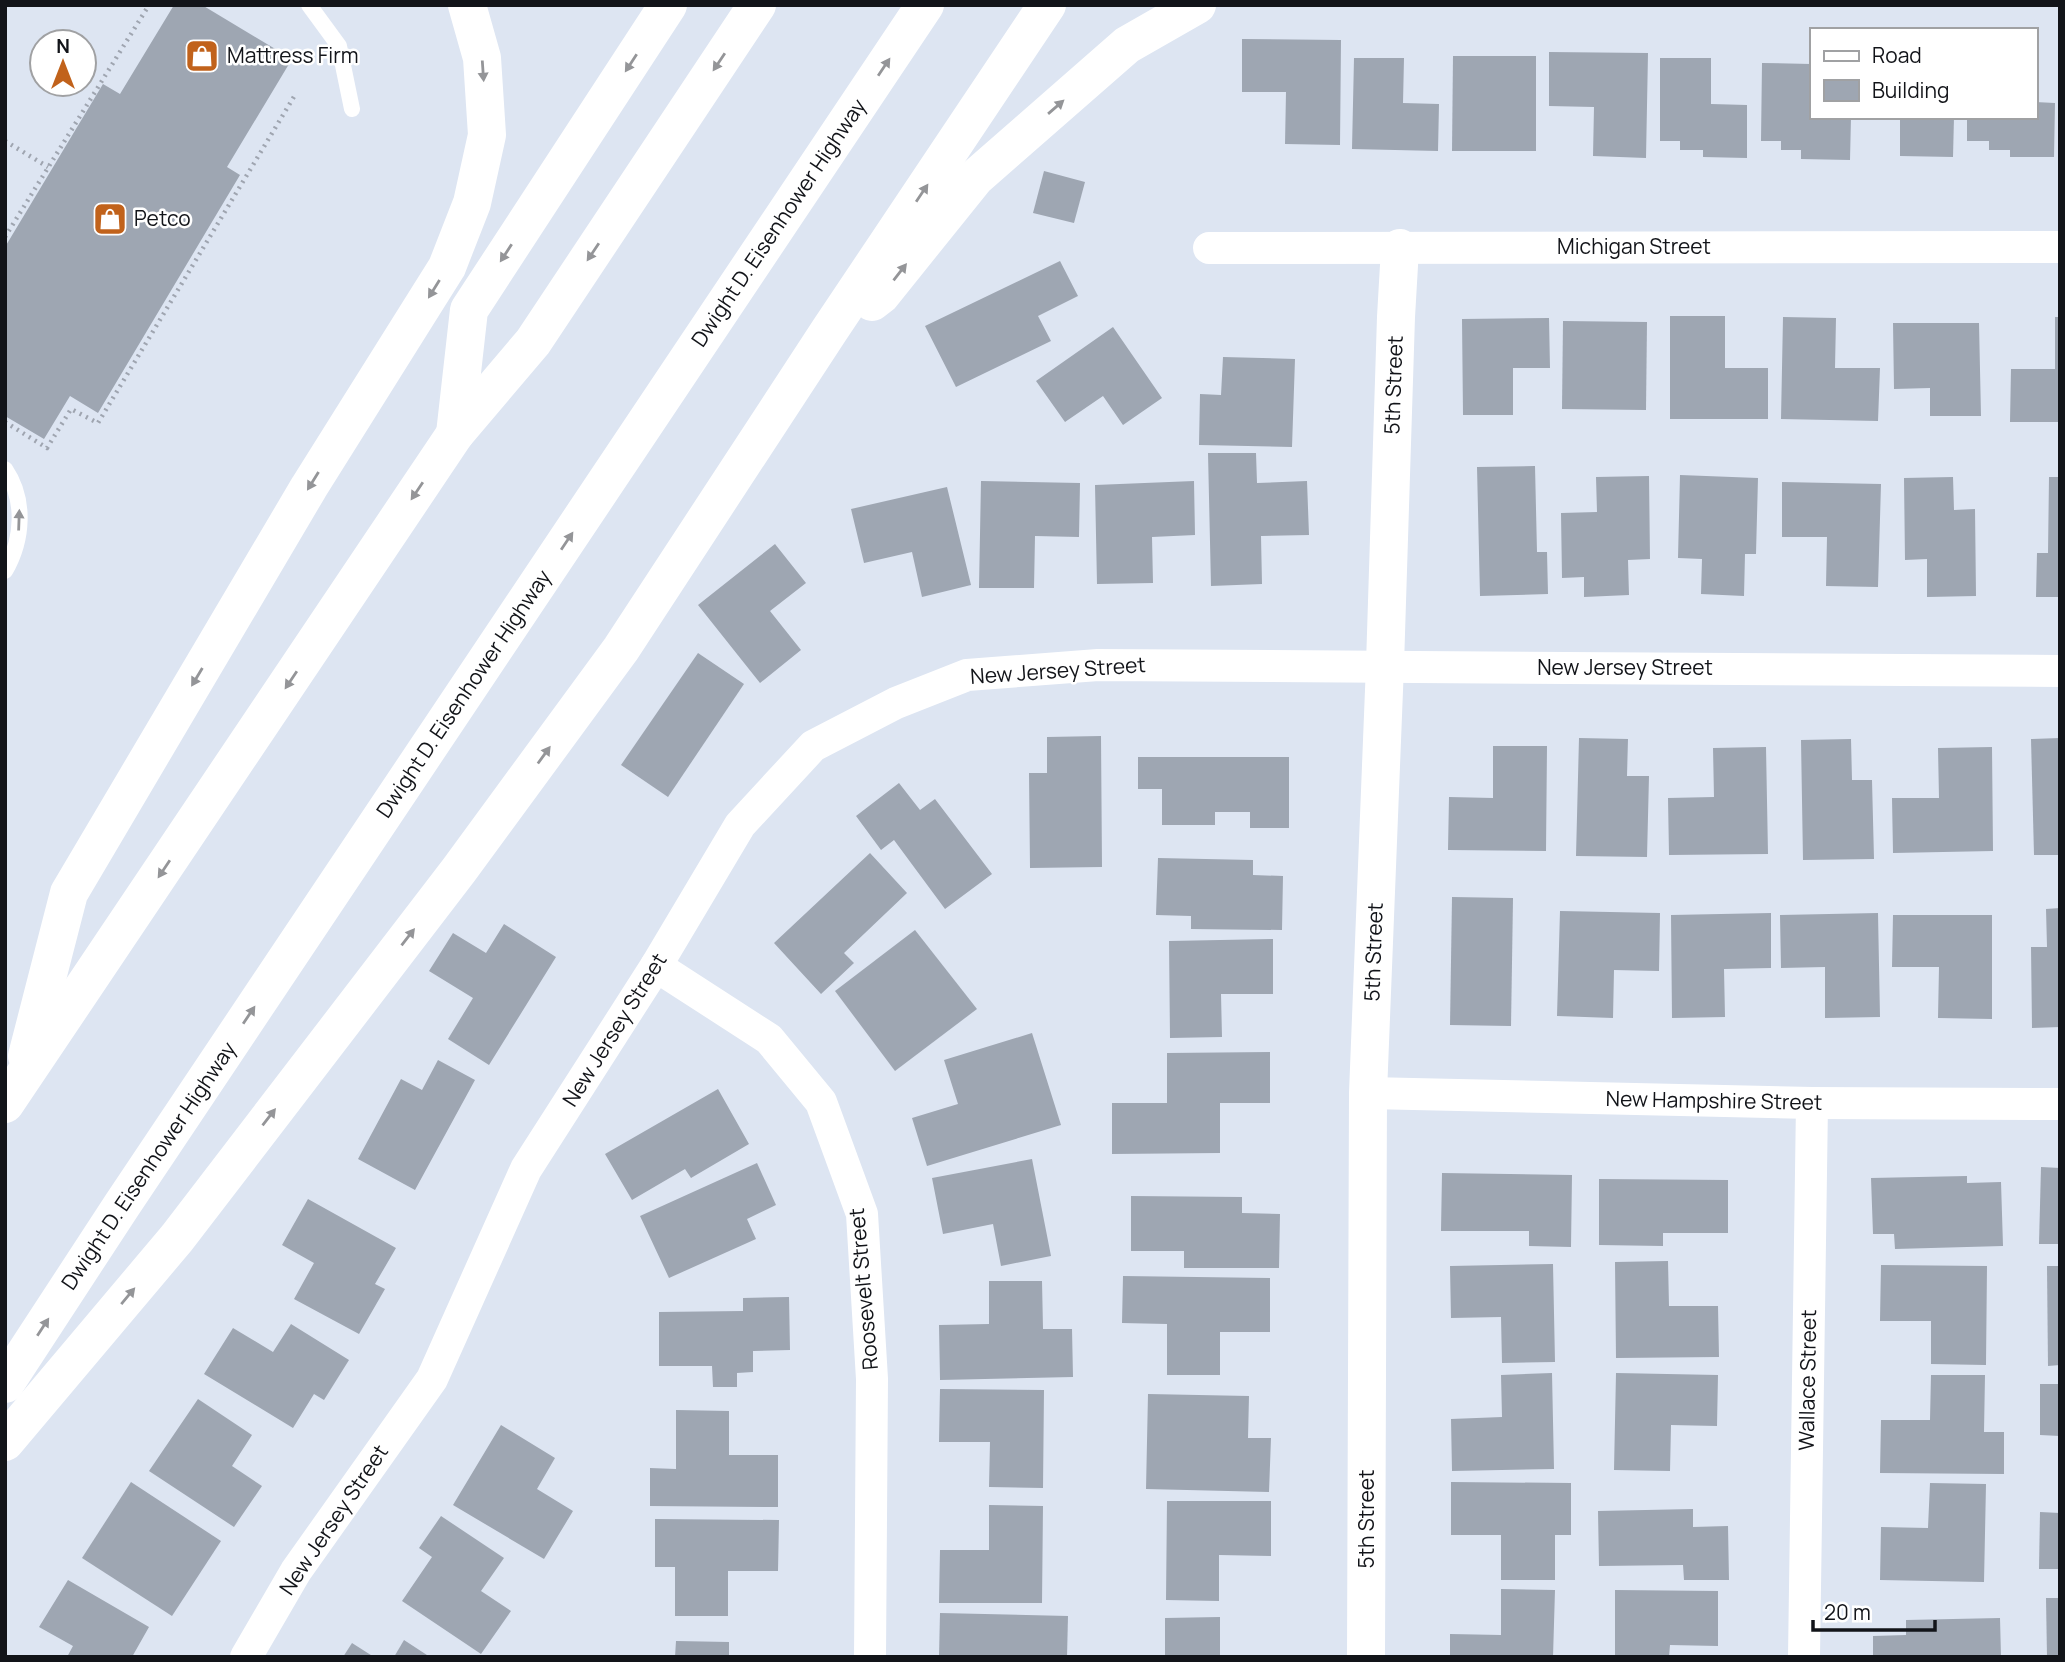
<svg xmlns="http://www.w3.org/2000/svg" width="2065" height="1662" font-family="Manrope,sans-serif">
  <style>
    .building { fill: #9ea6b2 }
    .lines { fill: none; stroke-linecap: round; stroke-linejoin: round }
    .path { stroke: #9fa5b0; stroke-width: 4.5; stroke-dasharray: 2 5; stroke-linecap: butt }
    .lane { stroke: #fff; stroke-width: 16 }
    .street { stroke: #fff; stroke-width: 32 }
    .secondary { stroke: #fff; stroke-width: 38 }
    .highway { stroke: #fff; stroke-width: 38 }
    .oneway { fill: #949598 }
    .labels { text-anchor: middle; stroke-width: 5; stroke-linejoin: round; paint-order: stroke }
    .poi-label { font-size: 21px; fill: #121419; stroke: #fff; text-anchor: start }
    .street-label { font-size: 21px; fill: #121419; stroke: #fff }
  </style>
  <rect width="100%" height="100%" fill="#dde5f2"/>
  <!-- building -->
  <g class="building">
    <polygon points="174,5 202,5 292,59 227,167 240,175 98,413 70,396 44,439 5,416 5,247 103,84 120,94"/>
    <polygon points="1242,39 1341,40 1340,145 1285,144 1286,92 1242,92"/>
    <polygon points="1549,52 1648,53 1646,158 1593,156 1594,107 1549,106"/>
    <polygon points="1453,56 1536,56 1536,151 1452,151"/>
    <polygon points="1354,58 1404,58 1403,103 1439,104 1438,151 1352,149"/>
    <polygon points="1660,58 1711,58 1711,104 1747,105 1747,158 1703,157 1703,150 1680,150 1680,141 1660,141"/>
    <polygon points="1762,63 1811,64 1811,117 1851,117 1850,160 1801,159 1801,150 1781,150 1781,141 1761,141"/>
    <polygon points="2035,102 2055,103 2054,157 2010,157 2010,150 1989,150 1989,141 1967,141 1967,117 2035,117"/>
    <polygon points="1900,117 1954,117 1953,157 1900,156"/>
    <polygon points="1044,171 1085,182 1074,223 1033,213"/>
    <polygon points="1060,261 1078,296 1038,316 1051,341 956,387 925,326"/>
    <polygon points="1670,316 1725,316 1725,368 1768,368 1768,419 1670,419"/>
    <polygon points="1783,317 1836,318 1835,368 1880,368 1878,421 1781,419"/>
    <polygon points="2055,317 2060,317 2060,422 2010,422 2011,369 2055,369"/>
    <polygon points="1549,318 1550,368 1513,368 1513,415 1463,415 1462,319"/>
    <polygon points="1563,321 1647,322 1646,410 1562,409"/>
    <polygon points="1893,323 1979,323 1981,416 1930,416 1930,388 1894,389"/>
    <polygon points="1113,327 1162,398 1123,425 1103,396 1065,422 1036,381"/>
    <polygon points="1223,357 1295,359 1292,447 1199,445 1200,394 1221,395"/>
    <polygon points="1208,453 1256,453 1257,483 1307,481 1309,535 1261,536 1262,584 1211,586"/>
    <polygon points="1535,466 1537,552 1547,552 1548,594 1480,596 1477,467"/>
    <polygon points="1680,475 1758,478 1756,554 1745,554 1744,596 1701,594 1702,559 1678,558"/>
    <polygon points="1649,476 1650,559 1628,560 1629,595 1584,597 1584,577 1562,578 1561,513 1597,512 1596,477"/>
    <polygon points="1953,477 1954,510 1975,509 1976,596 1927,597 1927,559 1905,560 1904,478"/>
    <polygon points="2049,477 2060,477 2060,597 2036,597 2037,553 2048,553"/>
    <polygon points="981,481 1080,483 1079,537 1035,536 1034,588 979,588"/>
    <polygon points="1194,481 1195,535 1152,537 1153,583 1097,584 1095,485"/>
    <polygon points="1782,482 1881,484 1878,587 1826,586 1827,537 1782,537"/>
    <polygon points="947,487 971,585 922,597 912,552 864,563 851,509"/>
    <polygon points="775,544 806,583 770,611 801,650 760,683 698,605"/>
    <polygon points="698,653 744,684 668,797 621,765"/>
    <polygon points="1101,736 1102,867 1030,868 1029,773 1047,773 1047,737"/>
    <polygon points="1579,738 1628,739 1627,776 1649,776 1647,857 1576,856"/>
    <polygon points="2060,738 2060,855 2034,855 2031,739"/>
    <polygon points="1851,739 1852,780 1872,780 1874,859 1803,860 1801,740"/>
    <polygon points="1493,746 1547,746 1546,851 1448,850 1449,797 1493,798"/>
    <polygon points="1766,747 1768,854 1669,855 1668,798 1714,797 1713,748"/>
    <polygon points="1992,747 1993,851 1893,853 1892,798 1939,798 1938,748"/>
    <polygon points="1138,757 1289,757 1289,828 1250,828 1250,812 1215,812 1215,825 1162,825 1162,789 1138,789"/>
    <polygon points="899,783 920,810 935,799 992,874 945,909 894,840 881,850 856,816"/>
    <polygon points="870,853 907,893 844,953 854,963 821,994 774,943"/>
    <polygon points="1158,858 1253,860 1253,875 1283,876 1282,930 1191,929 1191,916 1156,915"/>
    <polygon points="1452,897 1513,898 1511,1026 1450,1025"/>
    <polygon points="2060,908 2060,1027 2032,1028 2031,947 2047,947 2046,909"/>
    <polygon points="1560,911 1660,913 1659,971 1614,970 1613,1018 1557,1016"/>
    <polygon points="1771,913 1771,968 1724,969 1725,1017 1672,1018 1671,915"/>
    <polygon points="1878,913 1880,1017 1825,1018 1825,967 1781,968 1780,915"/>
    <polygon points="1893,915 1992,915 1992,1019 1938,1018 1939,967 1892,967"/>
    <polygon points="504,924 556,957 489,1065 448,1039 473,998 429,971 453,933 486,953"/>
    <polygon points="915,930 977,1009 895,1071 835,991"/>
    <polygon points="1273,939 1273,994 1221,994 1222,1037 1170,1038 1169,941"/>
    <polygon points="1032,1033 1061,1125 927,1166 912,1118 958,1104 944,1060"/>
    <polygon points="1270,1052 1270,1103 1220,1103 1220,1153 1112,1154 1112,1103 1167,1103 1167,1053"/>
    <polygon points="438,1060 475,1080 415,1190 358,1159 401,1079 422,1090"/>
    <polygon points="718,1089 749,1144 691,1178 685,1169 632,1200 605,1154"/>
    <polygon points="1032,1159 1051,1256 1001,1266 993,1224 943,1234 932,1178"/>
    <polygon points="757,1163 776,1205 747,1219 756,1239 669,1278 640,1216"/>
    <polygon points="2041,1167 2060,1168 2060,1244 2039,1244"/>
    <polygon points="1442,1173 1572,1175 1571,1247 1529,1246 1529,1231 1441,1231"/>
    <polygon points="1967,1176 1967,1183 2001,1182 2003,1246 1895,1249 1894,1234 1873,1234 1871,1178"/>
    <polygon points="1599,1179 1728,1180 1728,1233 1663,1233 1663,1246 1599,1245"/>
    <polygon points="1131,1196 1242,1197 1242,1213 1280,1214 1279,1268 1184,1268 1184,1251 1131,1251"/>
    <polygon points="308,1199 396,1248 375,1284 385,1289 359,1334 294,1299 314,1263 282,1245"/>
    <polygon points="1668,1261 1669,1306 1718,1306 1719,1357 1616,1358 1615,1262"/>
    <polygon points="1553,1264 1555,1362 1502,1363 1501,1317 1451,1318 1450,1266"/>
    <polygon points="1881,1265 1987,1266 1986,1365 1931,1364 1931,1321 1880,1321"/>
    <polygon points="2047,1266 2060,1266 2060,1365 2048,1366"/>
    <polygon points="1123,1276 1270,1278 1270,1332 1220,1332 1220,1375 1167,1375 1167,1324 1122,1323"/>
    <polygon points="989,1281 1042,1281 1043,1329 1072,1329 1073,1377 940,1380 939,1325 989,1324"/>
    <polygon points="789,1297 790,1350 753,1351 753,1372 737,1373 737,1387 713,1387 712,1366 659,1366 659,1312 743,1311 743,1298"/>
    <polygon points="291,1324 349,1360 324,1400 314,1394 293,1428 204,1374 233,1328 273,1352"/>
    <polygon points="1552,1373 1554,1469 1452,1471 1451,1419 1502,1417 1501,1375"/>
    <polygon points="1616,1373 1718,1375 1717,1426 1671,1425 1670,1471 1614,1470"/>
    <polygon points="1931,1375 1985,1375 1984,1432 2004,1432 2004,1474 1880,1473 1881,1420 1930,1420"/>
    <polygon points="2040,1384 2060,1384 2060,1436 2040,1435"/>
    <polygon points="940,1389 1044,1390 1043,1488 989,1487 990,1442 939,1442"/>
    <polygon points="1148,1394 1249,1396 1248,1438 1271,1438 1269,1492 1146,1489"/>
    <polygon points="198,1399 252,1435 232,1466 262,1486 234,1527 149,1471"/>
    <polygon points="676,1410 729,1411 729,1455 778,1455 778,1507 650,1506 650,1468 676,1469"/>
    <polygon points="501,1425 555,1458 537,1489 573,1511 544,1559 453,1505"/>
    <polygon points="131,1482 221,1541 172,1616 82,1558"/>
    <polygon points="1451,1482 1571,1483 1571,1535 1555,1535 1555,1580 1501,1580 1501,1535 1451,1535"/>
    <polygon points="1930,1483 1986,1484 1984,1582 1880,1580 1881,1527 1928,1528"/>
    <polygon points="1167,1501 1271,1501 1271,1556 1219,1555 1219,1601 1166,1600"/>
    <polygon points="989,1505 1043,1506 1042,1603 939,1603 940,1550 989,1550"/>
    <polygon points="1693,1509 1693,1527 1728,1526 1729,1580 1684,1580 1683,1565 1599,1566 1598,1511"/>
    <polygon points="2040,1512 2060,1513 2060,1569 2039,1569"/>
    <polygon points="441,1516 504,1558 481,1591 511,1611 481,1654 402,1601 432,1557 419,1548"/>
    <polygon points="655,1519 779,1520 778,1571 728,1571 728,1616 675,1616 675,1567 655,1567"/>
    <polygon points="68,1580 149,1627 132,1657 67,1657 73,1646 39,1627"/>
    <polygon points="1501,1589 1555,1590 1553,1657 1450,1657 1450,1634 1501,1635"/>
    <polygon points="1615,1590 1718,1591 1718,1646 1670,1645 1669,1657 1615,1657"/>
    <polygon points="2046,1598 2060,1598 2060,1657 2047,1657"/>
    <polygon points="940,1613 1068,1616 1067,1657 939,1657"/>
    <polygon points="1220,1617 1220,1657 1165,1657 1165,1618"/>
    <polygon points="2000,1618 2001,1657 1873,1657 1873,1636 1906,1635 1906,1620"/>
    <polygon points="404,1640 430,1657 394,1657"/>
    <polygon points="676,1641 729,1642 729,1657 675,1657"/>
    <polygon points="352,1643 374,1657 343,1657"/>
  </g>
  <g class="lines">
    <!-- path -->
    <g class="path">
      <polyline points="5,141 48,167"/>
      <polyline points="5,237 149,5"/>
      <polyline points="5,422 47,448 71,409 98,423 295,95"/>
    </g>
    <!-- lane -->
    <g class="lane">
      <polyline points="309,5 339,46 352,109"/>
      <path d="M5,469C26,500 23,540 5,571"/>
    </g>
    <!-- street -->
    <g class="street">
      <polyline points="1209,248 2060,247"/>
      <polyline points="656,966 769,1039 821,1102 862,1214 872,1379 870,1657"/>
      <polyline points="1368,1093 1812,1103 2060,1104"/>
      <polyline points="246,1657 296,1571 432,1379 526,1169 656,966 740,825 813,746 896,703 967,675 1098,665 2060,671"/>
      <polyline points="1804,1657 1812,1103"/>
    </g>
    <!-- secondary -->
    <polyline class="secondary" points="1366,1657 1368,1093 1385,665 1396,317 1400,248"/>
    <!-- highway -->
    <g class="highway">
      <polyline points="872,302 881,295 975,178 1127,45 1197,5"/>
      <polyline points="455,434 469,310 668,5"/>
      <polyline points="27,1056 69,893 309,487 447,267 472,203 487,135 482,58 467,5"/>
      <polyline points="5,1104 455,434 533,342 757,5"/>
      <polyline points="5,1384 122,1205 925,5"/>
      <polyline points="5,1442 177,1238 459,870 621,649 829,331 1047,5"/>
    </g>
  </g>
  <!-- one-way arrows -->
  <defs><path id="oneway-solid" d="M-6-.8H1V-3.2L6.5 0L1 3.2V.8H-6Z" transform="scale(1.75)"/></defs>
  <g class="oneway">
    <use href="#oneway-solid" transform="translate(719 62) rotate(124)"/>
    <use href="#oneway-solid" transform="translate(631 63) rotate(123)"/>
    <use href="#oneway-solid" transform="translate(884 67) rotate(-56)"/>
    <use href="#oneway-solid" transform="translate(483 71) rotate(86)"/>
    <use href="#oneway-solid" transform="translate(1056 107) rotate(-41)"/>
    <use href="#oneway-solid" transform="translate(922 193) rotate(-56)"/>
    <use href="#oneway-solid" transform="translate(593 252) rotate(124)"/>
    <use href="#oneway-solid" transform="translate(506 253) rotate(123)"/>
    <use href="#oneway-solid" transform="translate(900 272) rotate(-52)"/>
    <use href="#oneway-solid" transform="translate(434 289) rotate(122)"/>
    <use href="#oneway-solid" transform="translate(313 481) rotate(122)"/>
    <use href="#oneway-solid" transform="translate(417 491) rotate(124)"/>
    <use href="#oneway-solid" transform="translate(19 520) rotate(-88)"/>
    <use href="#oneway-solid" transform="translate(567 541) rotate(-56)"/>
    <use href="#oneway-solid" transform="translate(197 677) rotate(121)"/>
    <use href="#oneway-solid" transform="translate(291 680) rotate(124)"/>
    <use href="#oneway-solid" transform="translate(544 755) rotate(-54)"/>
    <use href="#oneway-solid" transform="translate(164 869) rotate(124)"/>
    <use href="#oneway-solid" transform="translate(408 937) rotate(-52)"/>
    <use href="#oneway-solid" transform="translate(249 1015) rotate(-56)"/>
    <use href="#oneway-solid" transform="translate(269 1117) rotate(-52)"/>
    <use href="#oneway-solid" transform="translate(128 1296) rotate(-50)"/>
    <use href="#oneway-solid" transform="translate(43 1327) rotate(-57)"/>
  </g>
  <!-- icons -->
  <defs>
    <symbol id="shop-square" viewBox="-11 -11 22 22"><rect x="-9" y="-9" width="18" height="18" rx="4" fill="#c1621b" stroke="#fff"/><path d="M-5-2.5h2.3a2.7 3.5 0 0 1 5.4 0H5L5.5 6h-11ZM-1.5-2.5h3a1.5 2.3 0 0 0-3 0Z" fill="#fff"/></symbol>
  </defs>
  <g fill-rule="evenodd">
    <use href="#shop-square" x="183" y="37" width="38" height="38"/>
    <use href="#shop-square" x="91" y="200" width="38" height="38"/>
  </g>
  <g class="labels">
    <!-- poi labels -->
    <g class="poi-label">
      <text x="227" y="63">Mattress Firm</text>
      <text x="134" y="226">Petco</text>
    </g>
    <!-- street labels -->
    <g class="street-label">
      <text transform="translate(779 223) rotate(-56)" y="7">Dwight D. Eisenhower Highway</text>
      <text x="1634" y="254">Michigan Street</text>
      <text transform="translate(1394 385) rotate(-88)" y="7">5th Street</text>
      <text x="1625" y="675">New Jersey Street</text>
      <text transform="translate(1058 671) rotate(-4)" y="7">New Jersey Street</text>
      <text transform="translate(464 694) rotate(-56)" y="7">Dwight D. Eisenhower Highway</text>
      <text transform="translate(1374 952) rotate(-88)" y="7">5th Street</text>
      <text transform="translate(615 1030) rotate(-58)" y="7">New Jersey Street</text>
      <text transform="translate(1714 1101) rotate(1)" y="7">New Hampshire Street</text>
      <text transform="translate(149 1166) rotate(-56)" y="7">Dwight D. Eisenhower Highway</text>
      <text transform="translate(864 1289) rotate(-95)" y="7">Roosevelt Street</text>
      <text transform="translate(1808 1380) rotate(-89)" y="7">Wallace Street</text>
      <text transform="translate(1367 1519) rotate(-90)" y="7">5th Street</text>
      <text transform="translate(334 1520) rotate(-56)" y="7">New Jersey Street</text>
    </g>
  </g>
  <!-- border -->
  <rect width="2065" height="1662" fill="none" stroke="#121419" stroke-width="14"/>
  <!-- legend -->
  <rect x="1810" y="28" width="228" height="91" fill="#ffffff" stroke="#a0a1a3" stroke-width="2"/>
  <rect x="1824" y="51" width="35" height="10" fill="#ffffff" stroke="#a0a1a3" stroke-width="2"/>
  <text x="1872" y="63" font-size="21" fill="#121419">Road</text>
  <rect x="1824" y="80" width="35" height="21" fill="#9ea6b2" stroke="#a0a1a3" stroke-width="2"/>
  <text x="1872" y="98" font-size="21" fill="#121419">Building</text>
  <!-- north arrow -->
  <g transform="translate(63 63)"><circle r="33" fill="#ffffff" stroke="#a0a1a3" stroke-width="2"/>
  <path d="M0-5L12 26L0 18L-12 26Z" fill="#c1621b"/>
  <text y="-10" font-size="19" font-weight="bold" text-anchor="middle" fill="#121419">N</text>
  </g>
  <!-- scale -->
  <path d="M1813 1620v10h122v-10" fill="none" stroke="#121419" stroke-width="3.5"/>
  <text x="1824" y="1620" font-size="21" fill="#121419" stroke="#ffffff" stroke-width="5" paint-order="stroke">20 m</text>
</svg>
